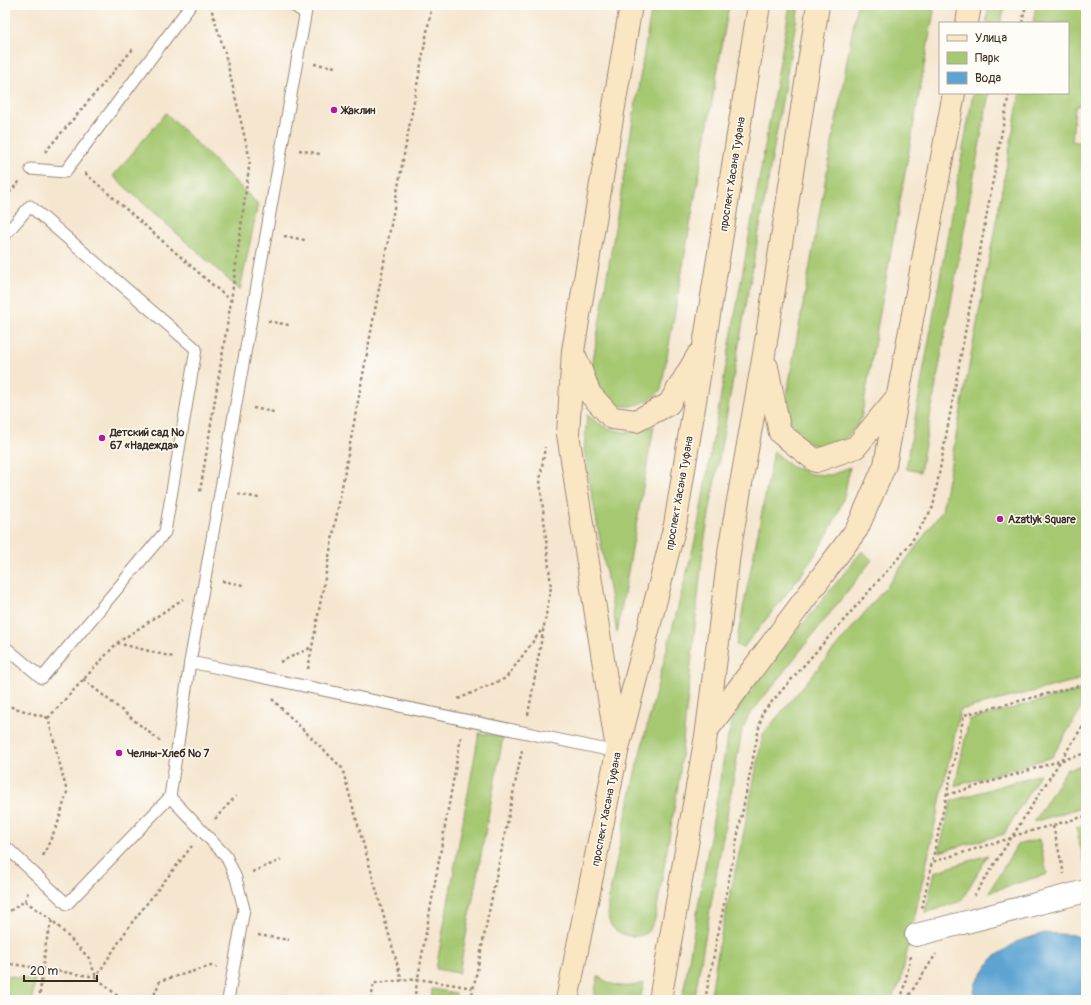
<svg xmlns="http://www.w3.org/2000/svg" width="1091" height="1005" font-family="Pangolin,sans-serif">
  <style>
    .green { fill: #a6c871; stroke: #707948 }
    .water { fill: #5da4d3; stroke: #4c6778 }
    .lines { fill: none; stroke-linecap: round; stroke-linejoin: round }
    .lane-casing { stroke: #988876; stroke-width: 13 }
    .street-casing { stroke: #988876; stroke-width: 24 }
    .secondary-casing { stroke: #988876; stroke-width: 24 }
    .path { stroke: #988876; stroke-width: 2.5; stroke-dasharray: 3 3; stroke-linecap: butt }
    .lane { stroke: #fff; stroke-width: 11 }
    .street { stroke: #fff; stroke-width: 22 }
    .secondary { stroke: #fbe6c4; stroke-width: 22 }
    .poi-dot { fill: #b5179e; stroke: #fdfcf7; stroke-width: 1.5 }
    .labels { text-anchor: middle; stroke-width: 3; stroke-linejoin: round; paint-order: stroke }
    .poi-label { font-size: 11px; font-weight: bold; fill: #3b2a1e; stroke: #fdfcf7; text-anchor: start }
    .street-label { font-size: 11px; fill: #3b2a1e; stroke: #fdfcf7 }
  </style>
  <rect width="100%" height="100%" fill="#fdfcf7"/>
  <filter id="ink" filterUnits="userSpaceOnUse"><feTurbulence type="fractalNoise" baseFrequency=".025" numOctaves="2"/><feDisplacementMap in="SourceGraphic" scale="8" xChannelSelector="R" yChannelSelector="G"/><feConvolveMatrix kernelMatrix="1 2 1 2 8 2 1 2 1" color-interpolation-filters="sRGB"/></filter>
  <filter id="wash" filterUnits="userSpaceOnUse"><feTurbulence type="fractalNoise" baseFrequency=".012" numOctaves="4" result="noise"/><feDisplacementMap in="SourceGraphic" scale="16" xChannelSelector="R" yChannelSelector="G"/><feGaussianBlur stdDeviation="0.9" result="paint"/><feColorMatrix in="noise" values="0 0 0 0 0 0 0 0 0 0 0 0 0 0 0 0 0 1.4 0 .05"/><feComposite in="paint" operator="in"/></filter>
  <g filter="url(#wash)">
    <rect width="100%" height="100%" fill="#f5e6cf"/>
    <!-- green -->
    <g class="green">
      <path d="M652,5H729L661,390C649,404 623,413 607,400C601,396 595,379 591,373Z"/>
      <path d="M790,5H799L703,549L679,780L655,919C653,922 652,927 649,930C641,940 623,937 614,929C607,923 608,910 608,902L635,773L695,541Z"/>
      <polygon points="857,5 935,5 861,419 856,428 840,443 823,447 808,443 798,434 784,410"/>
      <polygon points="989,5 1005,5 1001,23 986,23"/>
      <polygon points="1036,5 1086,5 1086,102 1075,107 1072,141 1086,144 1086,678 960,710 900,984 890,1000 710,1000 720,939 742,841 763,734 887,586 942,511 1020,93 1068,93 1068,23 1033,23"/>
      <polygon points="973,93 989,93 920,472 906,469"/>
      <polygon points="166,113 258,204 240,290 113,176"/>
      <path d="M587,415C609,432 628,437 654,426L617,633L584,451Z"/>
      <path d="M774,451L790,466L811,474L831,475L850,467C847,479 846,494 841,505C820,559 778,603 743,648L736,645Z"/>
      <polygon points="862,551 872,560 748,717 742,730 694,1000 682,1000 726,745 732,722 746,694"/>
      <polygon points="1084,689 1085,702 1052,757 955,786 969,720"/>
      <polygon points="479,733 503,737 459,973 436,969"/>
      <polygon points="1080,766 1085,806 1034,822 1067,769"/>
      <polygon points="1040,774 1004,834 939,852 951,801"/>
      <polygon points="1086,826 1086,860 1084,861 1076,828"/>
      <polygon points="1039,839 1047,874 989,892 1017,845"/>
      <polygon points="988,855 961,901 925,913 935,872"/>
      <polygon points="5,975 35,980 32,1000 5,1000"/>
      <path d="M598,976C613,987 626,989 644,983L640,1000H593Z"/>
      <polygon points="432,989 456,993 455,1000 431,1000"/>
    </g>
    <!-- water -->
    <polygon class="water" points="1044,933 1074,935 1086,940 1086,1000 972,1000 976,983 992,959 1016,942"/>
  </g>
  <g filter="url(#ink)">
    <g class="lines">
      <defs>
        <g id="lane">
          <polyline points="293,5 305,13"/>
          <polyline points="31,169 65,172 191,5"/>
          <polyline points="5,235 30,206 196,349 165,532 42,678 5,647"/>
          <polyline points="190,662 617,752"/>
          <polyline points="5,846 67,904 170,797"/>
          <polyline points="228,1000 244,909 236,878 226,856 170,797 190,662 307,5"/>
        </g>
        <polyline id="street" points="916,935 1086,891"/>
        <g id="secondary">
          <polyline points="967,23 970,5"/>
          <polyline points="576,358 590,394 612,418 636,421 669,404 698,355"/>
          <polyline points="767,367 780,433 816,461 856,447 897,397"/>
          <polyline points="708,729 857,529 885,465 954,93"/>
          <polyline points="616,743 568,434 573,351 631,5"/>
          <polyline points="567,1000 617,752 675,525 759,5"/>
          <polyline points="660,1000 707,730 730,546 764,354 818,5"/>
        </g>
      </defs>
      <!-- lane casing -->
      <use href="#lane" class="lane-casing"/>
      <!-- street casing -->
      <use href="#street" class="street-casing"/>
      <!-- secondary casing -->
      <use href="#secondary" class="secondary-casing"/>
      <!-- path -->
      <g class="path">
        <polyline points="210,5 225,53 250,160 231,301"/>
        <polyline points="1022,23 1026,5"/>
        <polyline points="314,64 336,67"/>
        <polyline points="299,150 320,154"/>
        <polyline points="45,152 133,49"/>
        <polyline points="85,173 231,301 200,492"/>
        <polyline points="5,197 20,181"/>
        <polyline points="284,236 305,240"/>
        <polyline points="268,321 289,325"/>
        <polyline points="253,408 274,412"/>
        <polyline points="238,494 259,498"/>
        <polyline points="222,581 243,585"/>
        <polyline points="117,643 183,599"/>
        <polyline points="280,662 312,647"/>
        <polyline points="308,669 432,5"/>
        <polyline points="83,679 161,742"/>
        <polyline points="272,699 342,768 402,981"/>
        <polyline points="458,699 506,678 543,628"/>
        <polyline points="5,705 48,718"/>
        <polyline points="528,715 551,587 540,480 545,447"/>
        <polyline points="48,718 117,643 173,657"/>
        <polyline points="947,795 1086,753"/>
        <polyline points="215,819 236,796"/>
        <polyline points="1053,826 1064,874"/>
        <polyline points="1013,836 1086,816"/>
        <polyline points="1011,838 932,862 964,715 1086,684"/>
        <polyline points="43,856 58,823 67,792 48,718"/>
        <polyline points="252,872 281,860"/>
        <polyline points="974,896 1086,721"/>
        <polyline points="25,901 52,920 89,958 96,977 122,1000"/>
        <polyline points="922,908 932,862"/>
        <polyline points="5,914 25,901 28,892"/>
        <polyline points="258,935 289,940"/>
        <polyline points="5,963 96,977 130,925 192,846"/>
        <polyline points="39,1000 46,943 52,920"/>
        <polyline points="152,1000 160,981 211,966 217,967"/>
        <polyline points="371,1000 374,983 418,979 473,988"/>
        <polyline points="414,1000 461,737"/>
        <polyline points="471,1000 522,750"/>
        <polyline points="705,1000 762,713 908,547 933,507 1009,93"/>
        <polyline points="901,1000 911,956"/>
        <polyline points="906,1000 936,954"/>
      </g>
      <!-- lane -->
      <use href="#lane" class="lane"/>
      <!-- street -->
      <use href="#street" class="street"/>
      <!-- secondary -->
      <use href="#secondary" class="secondary"/>
    </g>
  </g>
  <!-- markers -->
  <g class="poi-dot">
    <circle cx="334" cy="110" r="4"/>
    <circle cx="102" cy="438" r="4"/>
    <circle cx="1000" cy="519" r="4"/>
    <circle cx="119" cy="753" r="4"/>
  </g>
  <g class="labels">
    <!-- poi labels -->
    <g class="poi-label">
      <text x="342" y="114">Жаклин</text>
      <text x="110" y="436">Детский сад №<tspan x="110" dy="13">67 «Надежда»</tspan></text>
      <text x="1008" y="523">Azatlyk Square</text>
      <text x="127" y="757">Челны-Хлеб № 7</text>
    </g>
    <!-- street labels -->
    <g class="street-label">
      <text transform="translate(732 174) rotate(-81)" y="4">проспект Хасана Туфана</text>
      <text transform="translate(679 493) rotate(-80)" y="4">проспект Хасана Туфана</text>
      <text transform="translate(606 809) rotate(-79)" y="4">проспект Хасана Туфана</text>
    </g>
  </g>
  <!-- margin -->
  <rect width="1091" height="1005" fill="none" stroke="#fdfcf7" stroke-width="20"/>
  <!-- legend -->
  <rect x="939" y="22" width="130" height="72" fill="#fdfcf7" stroke="#afa8a0"/>
  <rect x="947" y="35" width="20" height="6" fill="#fbe6c4" stroke="#afa8a0"/>
  <text x="975" y="42" font-size="12" fill="#3b2a1e">Улица</text>
  <rect x="947" y="52" width="20" height="12" fill="#a6c871" stroke="#afa8a0"/>
  <text x="975" y="62" font-size="12" fill="#3b2a1e">Парк</text>
  <rect x="947" y="72" width="20" height="12" fill="#5da4d3" stroke="#afa8a0"/>
  <text x="975" y="82" font-size="12" fill="#3b2a1e">Вода</text>
  <!-- scale -->
  <path d="M24 975v6h73v-6" fill="none" stroke="#3b2a1e" stroke-width="2"/>
  <text x="30" y="975" font-size="12" fill="#3b2a1e" stroke="#fdfcf7" stroke-width="3" paint-order="stroke">20 m</text>
</svg>
